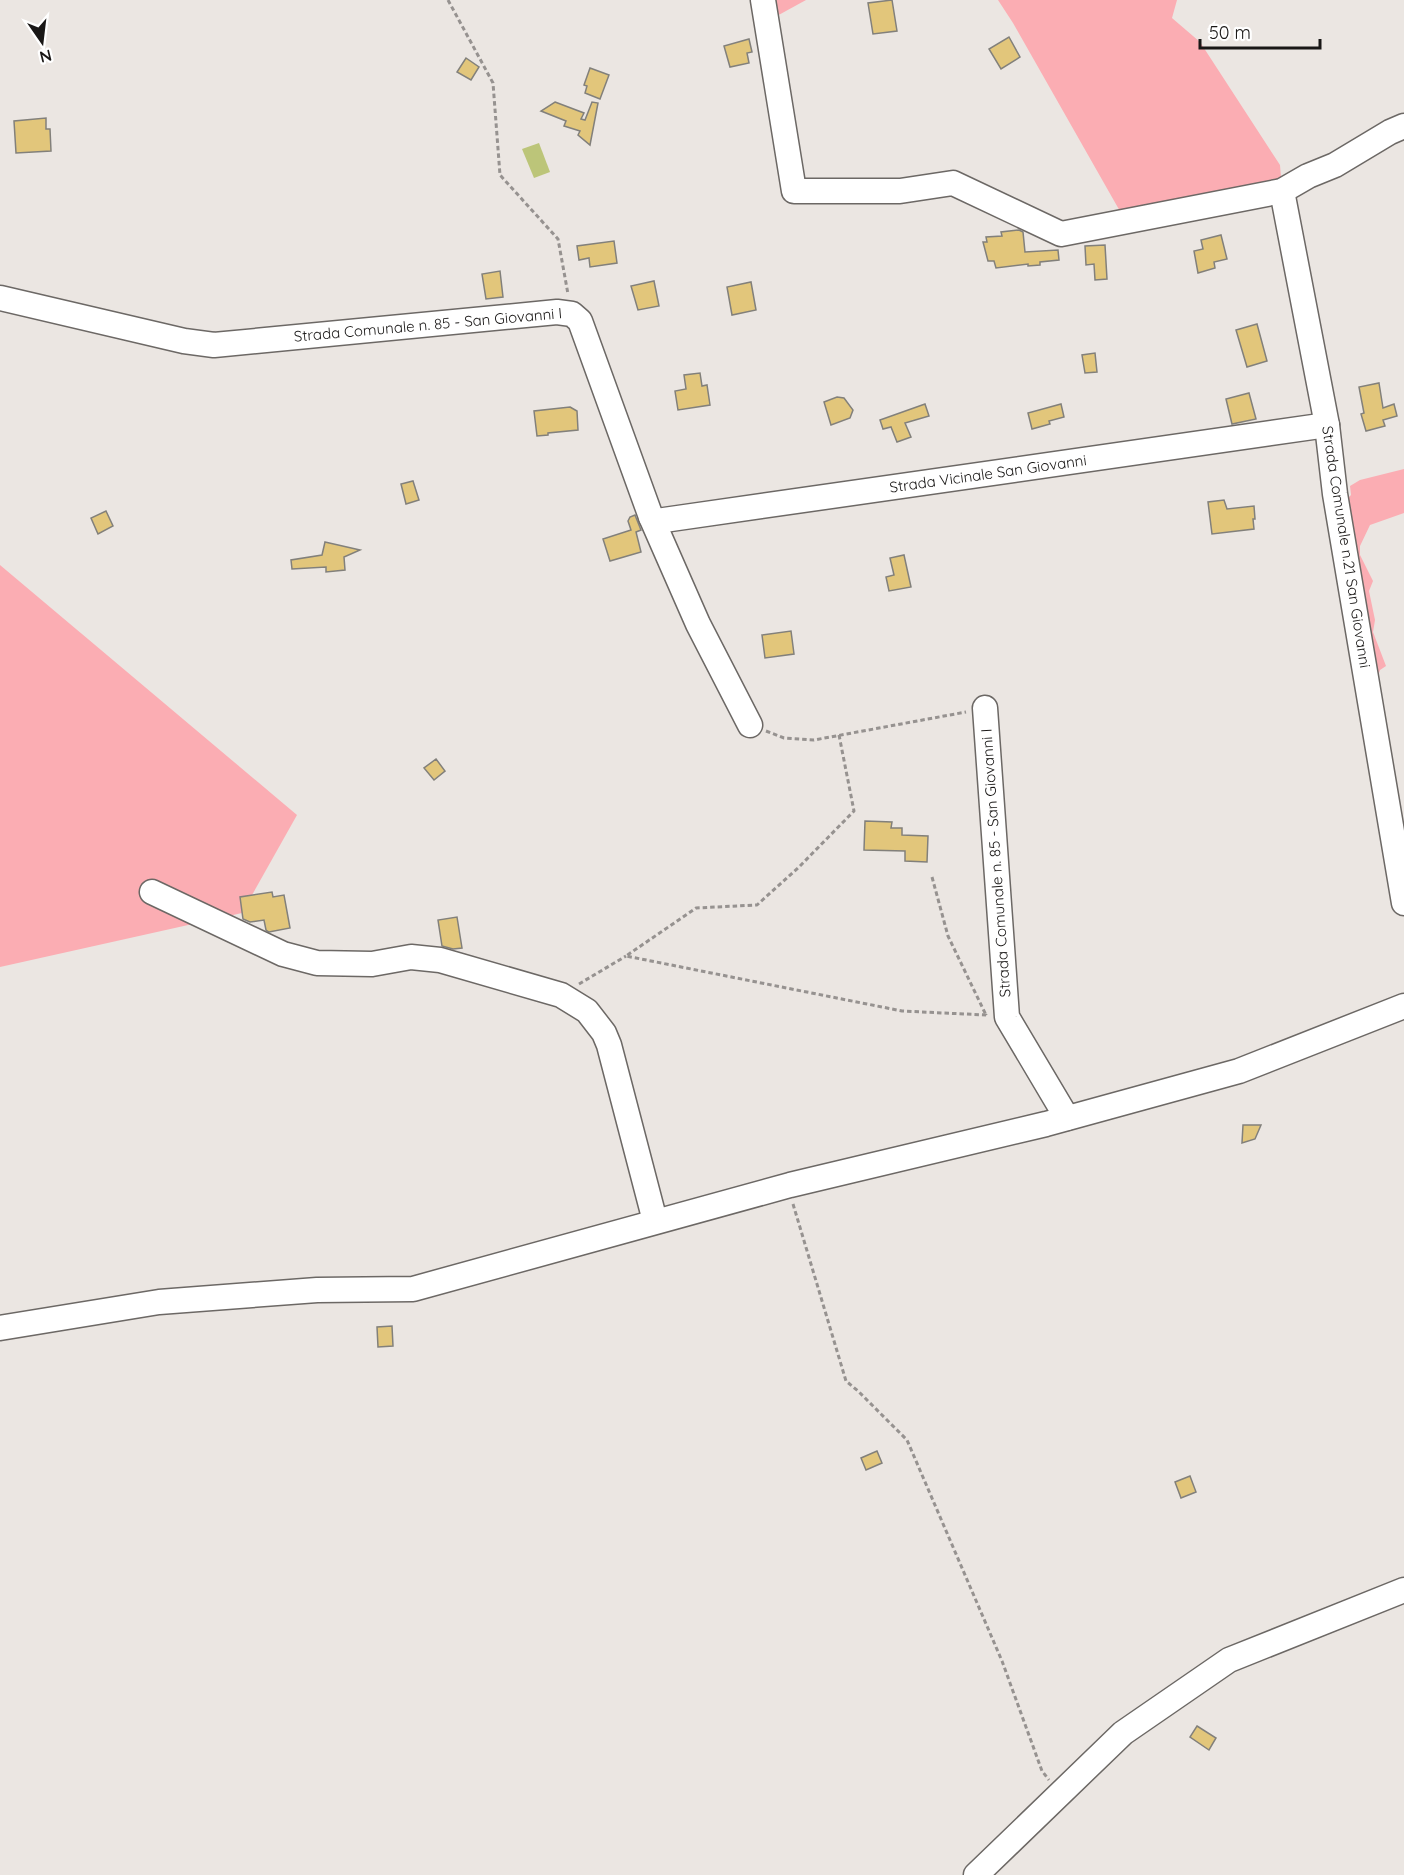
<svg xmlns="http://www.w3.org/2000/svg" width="1404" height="1875" font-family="Quicksand,sans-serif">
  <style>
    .green { fill: #fbadb3 }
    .water { fill: #bcc579 }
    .building { fill: #e2c67b; stroke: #82807b; stroke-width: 1.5 }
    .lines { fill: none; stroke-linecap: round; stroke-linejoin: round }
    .minor-casing { stroke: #6c6865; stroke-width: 27 }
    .path { stroke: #969290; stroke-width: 3; stroke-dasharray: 4.5 3; stroke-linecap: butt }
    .minor { stroke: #fff; stroke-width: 24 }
    .labels { text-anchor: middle; stroke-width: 4.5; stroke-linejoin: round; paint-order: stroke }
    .street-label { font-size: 15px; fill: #191716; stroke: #fff }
  </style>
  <rect width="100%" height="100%" fill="#ebe6e2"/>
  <!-- green -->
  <g class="green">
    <polygon points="771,0 806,0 775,17"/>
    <polygon points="998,0 1177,0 1172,18 1200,42 1280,165 1281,177 1261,186 1121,213 1013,23"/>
    <polygon points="1404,469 1404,513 1370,525 1360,546 1360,555 1373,581 1369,591 1375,620 1373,632 1386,666 1380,670 1378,676 1392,810 1347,499 1351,495 1350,486 1360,480"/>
    <polygon points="0,565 297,815 242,913 0,967"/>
  </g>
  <!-- water -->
  <polygon class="water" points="539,143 550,172 534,178 522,149"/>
  <!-- building -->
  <g class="building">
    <polygon points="892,0 897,31 873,34 868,3"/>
    <polygon points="1009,37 1020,57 1001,69 989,49"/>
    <polygon points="749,39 752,52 747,53 749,63 730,67 724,46"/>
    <polygon points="466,58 479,67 471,80 457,72"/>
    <polygon points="590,68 609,75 600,99 585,93 587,86 584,85"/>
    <polygon points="555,102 584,113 581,119 585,120 592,102 598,103 590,145 578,135 580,131 564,126 566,121 541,111"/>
    <polygon points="46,118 46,129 50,129 51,151 16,153 14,121"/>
    <polygon points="1019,230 1023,232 1025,252 1058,250 1059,260 1040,262 1040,265 1028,266 1028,264 996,268 994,261 988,261 983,242 987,242 986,237 1002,236 1001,232"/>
    <polygon points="1221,235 1227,259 1214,262 1215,268 1198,273 1194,251 1203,249 1201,240"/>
    <polygon points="614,241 617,263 590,267 589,258 579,260 577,246"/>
    <polygon points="1105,245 1107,279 1095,280 1094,264 1086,265 1085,246"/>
    <polygon points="500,271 503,297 486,299 482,274"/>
    <polygon points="654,281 659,306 638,310 631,286"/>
    <polygon points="751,282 756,310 732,315 727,287"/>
    <polygon points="1257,324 1267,361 1247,367 1236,330"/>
    <polygon points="1095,353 1097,372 1085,373 1082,355"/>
    <polygon points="700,373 702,386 707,385 710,405 678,410 675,391 686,389 684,375"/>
    <polygon points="1379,383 1383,408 1394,404 1397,416 1383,420 1385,426 1366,431 1361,414 1364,413 1359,387"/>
    <polygon points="1249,393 1256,419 1232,424 1226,399"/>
    <polygon points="837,397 844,398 853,410 850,418 831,425 824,402"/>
    <polygon points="925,404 929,416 905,423 911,437 897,442 891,427 883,429 880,420"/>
    <polygon points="1061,404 1064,417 1049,421 1050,424 1032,429 1028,413"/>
    <polygon points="570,407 577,411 578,430 548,433 548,435 537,436 534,411"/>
    <polygon points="413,481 419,500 406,504 401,484"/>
    <polygon points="1224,500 1227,509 1254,506 1255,519 1253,519 1254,529 1212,534 1208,502"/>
    <polygon points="106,511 113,526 98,534 91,518"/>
    <polygon points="635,515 641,530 636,532 641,552 610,561 603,539 631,530 628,521 630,517"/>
    <polygon points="325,542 360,550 344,557 345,570 326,572 326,567 292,569 291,560 322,555"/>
    <polygon points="904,555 911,587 889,591 886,577 894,575 890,558"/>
    <polygon points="791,631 794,654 765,658 762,635"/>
    <polygon points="436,759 445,771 434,780 424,768"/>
    <polygon points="865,821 892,822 891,828 902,828 902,835 928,836 927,862 905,861 905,851 864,850"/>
    <polygon points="272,892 273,897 284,895 290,928 269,932 266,930 264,920 250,922 243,919 240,897"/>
    <polygon points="457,917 462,948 453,949 442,946 438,920"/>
    <polygon points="1243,1125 1261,1125 1255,1139 1242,1143"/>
    <polygon points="392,1326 393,1346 378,1347 377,1327"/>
    <polygon points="877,1451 882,1463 866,1470 861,1458"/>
    <polygon points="1190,1476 1196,1492 1181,1498 1175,1482"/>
    <polygon points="1197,1726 1216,1738 1209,1750 1190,1737"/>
  </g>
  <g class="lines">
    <defs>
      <g id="minor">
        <polyline points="763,0 794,191 900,191 953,183 1061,234 1282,191 1308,176 1335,165 1390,132 1404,126"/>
        <polyline points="1282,191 1327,425 1335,494 1404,903"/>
        <polyline points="0,298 184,341 214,345 557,312 572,314 580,321 651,517 698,624 750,725"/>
        <polyline points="651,517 657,521 1327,425"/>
        <polyline points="985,708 1007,1017 1067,1118"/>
        <polyline points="152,892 283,954 317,963 372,964 411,957 440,960 561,995 587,1011 604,1033 609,1045 655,1221"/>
        <polyline points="0,1328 159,1302 317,1290 413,1289 790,1185 1046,1124 1239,1071 1404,1006"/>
        <polyline points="976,1875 1123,1733 1229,1660 1404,1590"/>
      </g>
    </defs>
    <!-- minor casing -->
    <use href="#minor" class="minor-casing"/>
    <!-- path -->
    <g class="path">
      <polyline points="448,0 493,83 500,175 558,239 568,294"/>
      <polyline points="766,731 784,738 814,740 966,712"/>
      <polyline points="839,735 854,811 799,867 757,905 696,908 626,956 902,1011 986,1015 987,1017"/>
      <polyline points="932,877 948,936 986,1015"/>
      <polyline points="579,984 626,956"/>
      <polyline points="793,1204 846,1381 858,1391 907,1440 1002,1661 1042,1771 1049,1780"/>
    </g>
    <!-- minor -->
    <use href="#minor" class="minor"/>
  </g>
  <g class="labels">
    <!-- street labels -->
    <g class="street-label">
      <text transform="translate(428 325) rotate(-5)" y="5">Strada Comunale n. 85 - San Giovanni I</text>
      <text transform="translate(988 474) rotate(-8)" y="5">Strada Vicinale San Giovanni</text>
      <text transform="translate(1346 547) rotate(81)" y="5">Strada Comunale n.21 San Giovanni</text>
      <text transform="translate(996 863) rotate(-94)" y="5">Strada Comunale n. 85 - San Giovanni I</text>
    </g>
  </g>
  <!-- north arrow -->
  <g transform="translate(42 42) rotate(166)" stroke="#ffffff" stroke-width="4.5" paint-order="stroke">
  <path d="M0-4.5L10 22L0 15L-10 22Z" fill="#191716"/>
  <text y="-9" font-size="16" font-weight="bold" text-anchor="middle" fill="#191716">N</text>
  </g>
  <!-- scale -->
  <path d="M1200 39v9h120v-9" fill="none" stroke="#191716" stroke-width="3"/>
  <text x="1209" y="39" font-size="18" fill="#191716" stroke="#ffffff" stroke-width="4.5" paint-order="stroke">50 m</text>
</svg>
